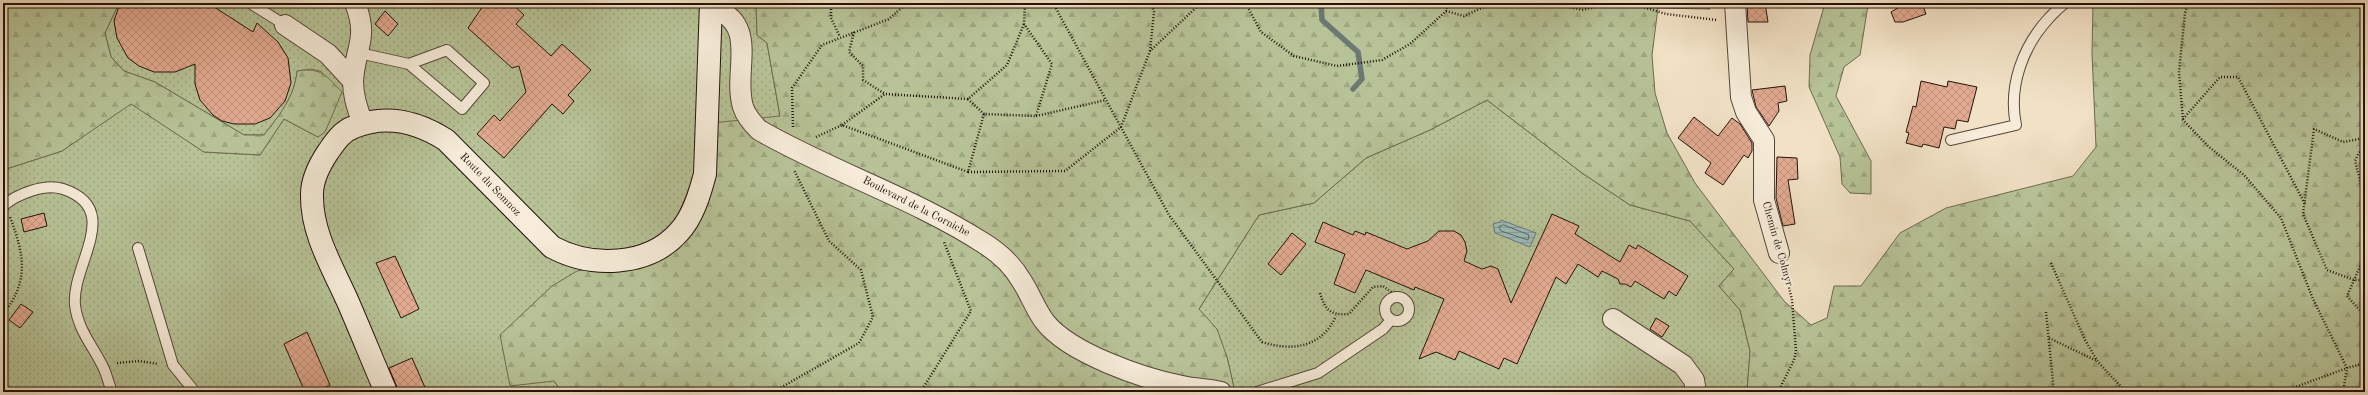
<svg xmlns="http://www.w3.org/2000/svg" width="2368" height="395" viewBox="0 0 2368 395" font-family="'Old Standard TT',serif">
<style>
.grass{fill:url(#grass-dots);stroke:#6d6b51}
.forest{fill:url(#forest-firs);stroke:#6d6b51}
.water{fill:url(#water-rules);stroke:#6b7874}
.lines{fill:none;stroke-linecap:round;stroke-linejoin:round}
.shore{stroke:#5f6862;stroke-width:1}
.stream{stroke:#6b7874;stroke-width:5.5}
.building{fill:url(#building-cross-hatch);stroke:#23130b}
.lane-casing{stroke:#56463a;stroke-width:12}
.street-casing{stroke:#56463a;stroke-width:22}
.secondary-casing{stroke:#23130b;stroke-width:24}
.path{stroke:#23130b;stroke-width:2.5;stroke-dasharray:1 2;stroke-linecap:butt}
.lane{stroke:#f6ecd9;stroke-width:10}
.street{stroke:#f6ecd9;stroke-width:20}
.secondary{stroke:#f6ecd9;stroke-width:22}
.labels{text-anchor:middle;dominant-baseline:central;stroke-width:4;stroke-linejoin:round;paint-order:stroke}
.street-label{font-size:11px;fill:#23130b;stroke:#f6ecd9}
</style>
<defs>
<pattern id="grass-dots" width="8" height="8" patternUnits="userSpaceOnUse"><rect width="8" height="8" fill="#b7c397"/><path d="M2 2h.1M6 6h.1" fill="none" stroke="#9da781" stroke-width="1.8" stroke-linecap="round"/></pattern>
<pattern id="forest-firs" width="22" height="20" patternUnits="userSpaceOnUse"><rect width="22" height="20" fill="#b7c397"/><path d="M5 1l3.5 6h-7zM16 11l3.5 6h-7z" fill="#9da781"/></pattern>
<pattern id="water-rules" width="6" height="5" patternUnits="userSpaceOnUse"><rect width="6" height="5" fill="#9bbcba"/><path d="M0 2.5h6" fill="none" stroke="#85a19f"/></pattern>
<pattern id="building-cross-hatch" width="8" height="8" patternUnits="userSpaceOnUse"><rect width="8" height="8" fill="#e2aa90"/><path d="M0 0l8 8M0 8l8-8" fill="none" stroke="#c2917b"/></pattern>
</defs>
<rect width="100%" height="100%" fill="#f1e1c5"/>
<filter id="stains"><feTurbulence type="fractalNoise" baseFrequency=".005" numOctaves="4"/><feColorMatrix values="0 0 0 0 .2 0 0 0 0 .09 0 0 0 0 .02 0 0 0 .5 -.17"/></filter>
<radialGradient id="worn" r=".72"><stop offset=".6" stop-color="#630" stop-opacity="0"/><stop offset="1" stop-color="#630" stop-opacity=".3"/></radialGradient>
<path class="grass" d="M119 3H207L209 5V3H756L757 35 767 43 780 116 706 192 554 381 562 392H3V170L62 151 131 103 204 152 260 155 284 119 318 137 322 72 312 69 297 71C295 97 279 116 264 135H244L155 82 124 71 111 57 105 33Z
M1487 100 1582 173 1630 205 1690 221 1734 269 1719 286 1740 310 1750 351 1747 392H1235L1227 357 1199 309 1259 215 1314 203 1366 158 1430 130Z"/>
<path class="forest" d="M3 3H119L105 33 111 57 124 71 155 82 244 135H264C279 116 295 96 297 71 322 67 326 76 342 92L325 132 318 137 284 119 260 155 204 152 131 104 62 151 3 170Z
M756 3H1694L1710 9 1658 8 1652 55 1655 93 1667 133 1695 183 1784 301 1811 325 1827 318 1834 286H1861L1900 233 1946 208 2073 176 2096 147 2092 53 2093 3H2365V392H1747L1750 351 1740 310 1719 286 1734 269 1690 221 1630 205 1582 173 1487 100 1430 130 1366 158 1314 203 1259 215 1199 309 1217 329 1227 357 1235 392H562L554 381 510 386 500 335 552 286 577 271 599 267 694 223 712 123 780 116 767 43 757 35Z
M1825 3H1867L1868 5 1860 55 1844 67 1836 96 1871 161V194L1850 193 1842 184 1840 157 1809 87 1810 55Z"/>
<path class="water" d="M1501 220 1536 233 1530 247 1495 233 1493 224 1500 222Z"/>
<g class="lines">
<path class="shore" d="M1504 225 1529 235 1528 240 1501 231 1499 227Z"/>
<path class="stream" d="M1321 3 1322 20 1358 52 1362 79 1353 89"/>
</g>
<path class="building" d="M120 3H208L253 32 257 23 278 42 288 58 291 83 285 101 270 118 255 124H234L222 121 213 115 200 100 195 84V64L175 72H154L139 66 128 58 117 38 114 21Z
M485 3H511L524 15 516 24 551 56 562 44 591 70 568 95 574 101 563 114 552 104 504 158 477 134 494 115 500 121 526 92 519 66 512 68 468 28Z
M1747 3H1765L1768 22H1748Z
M1906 3H1922L1926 14 1903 22H1895L1891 12Z
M385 11 398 24 388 36 375 24Z
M1921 81 1947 87 1948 81 1977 87 1968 122 1957 120 1955 129 1944 127 1939 148 1923 144 1922 147 1906 143 1909 133 1906 132 1913 106 1916 107Z
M1785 86 1787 101 1778 103 1779 111 1769 126 1756 107 1752 90Z
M1694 117 1718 136 1732 118 1740 124 1752 143V151L1748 158 1744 155 1723 185 1705 173 1711 163 1678 138Z
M1777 157 1797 158 1798 179 1788 180 1795 224 1783 226 1776 198Z
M44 213 47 226 24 232 21 219Z
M1552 214 1579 226 1575 234 1620 262 1629 245 1636 249 1638 245 1688 276 1676 296 1669 291 1664 299 1635 281 1631 287 1625 284H1620L1618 279 1602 271 1598 277 1578 264 1566 284 1556 277 1517 364 1504 358 1499 369 1459 351 1455 360 1436 352 1419 359 1444 299 1415 287 1414 290 1366 270 1355 293 1334 284 1345 254 1315 242 1323 222 1353 235 1355 231 1365 235 1366 232 1407 249 1428 241 1439 231H1454L1461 235 1465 242 1467 251 1464 261 1482 269 1491 266 1498 269 1511 303Z
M1292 233 1306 244 1281 275 1268 264Z
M395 256 419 309 401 318 376 263Z
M21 304 33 312 20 328 9 320Z
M1656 318 1669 326 1662 337 1650 329Z
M307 332 330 385 316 392H305L284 344Z
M412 358 427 392H399L389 368Z"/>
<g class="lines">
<g class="lane-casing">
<path id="lane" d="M250 3 285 25
M359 53 409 64 447 50 484 83 462 109 409 64
M1951 140 2016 125C2008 86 2023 46 2049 18 2054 13 2059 7 2065 3
M3 206C17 194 45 183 63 189 124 209 71 265 75 305 78 331 94 347 104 369 107 376 109 384 112 392
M138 248 173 365 195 392
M1385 309a12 12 0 1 1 24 0a12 12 0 1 1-24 0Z
M1257 392 1318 373 1383 329 1391 320"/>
</g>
<g class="street-casing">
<path id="street" d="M355 3C369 38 355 48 353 81 353 96 357 109 363 123
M1735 3 1741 97 1746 112 1764 140V200L1779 253
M711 7C761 24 732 70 743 107 746 116 752 123 759 130 832 172 914 198 985 244 999 253 1013 266 1021 280 1030 293 1035 309 1045 322 1069 353 1144 379 1182 386 1195 389 1208 389 1221 392
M285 25 328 54 353 81
M1613 319 1683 365 1694 380 1696 392"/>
</g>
<g class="secondary-casing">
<path id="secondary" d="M386 392C373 362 361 332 348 302 333 268 311 233 312 194 312 178 320 164 328 152 335 142 342 131 354 127 386 114 418 122 446 140L552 247C591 268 648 267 679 232 693 217 700 193 705 174L711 3"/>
</g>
<path class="path" d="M831 3V18L840 37
M1053 3 1169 215 1262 342C1293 352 1322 347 1336 316
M1243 3 1246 4 1261 32 1294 56 1337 66 1382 60 1410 44 1446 11 1448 3
M1553 3 1582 10 1612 3
M1630 3 1666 14 1717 20
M2188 3 2185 13 2179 72 2183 120 2209 147 2244 175 2281 218 2313 299 2347 368 2282 392
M1923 6 1947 3
M1446 11 1464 16 1486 6 1502 3
M854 32 849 52 863 66V80L885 94
M1150 51 1154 12 1151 3
M968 99 984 114
M1036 116 1106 100
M2183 119 2220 77H2238L2305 204
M842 125 885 94 968 99 1007 65 1024 24
M793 127 792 88 822 45 889 19 907 3
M816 137 842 125 968 172 984 114 1036 116 1052 64 1024 24 1025 3
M2365 138 2343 142 2314 129 2303 214 2327 270 2354 280H2365
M2365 141 2355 161 2365 199
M968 172 1065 171 1121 127 1150 51 1201 3
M2365 255 2347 296 2365 316
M2051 263 2085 340 2098 362 2126 392
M1320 293C1325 310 1331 316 1349 314L1373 287 1383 286 1398 297
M2046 312 2054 392
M3 314C30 281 24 254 10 217
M2049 338 2097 361
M117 363 139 361 158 364
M773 392 859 343 873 317 861 270 829 241 794 170
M910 392 923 388 971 311 944 242
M1778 392 1794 360 1796 351 1792 300 1785 270
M2343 392 2347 368 2365 363"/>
<use href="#lane" class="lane"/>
<use href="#street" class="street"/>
<use href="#secondary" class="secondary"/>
</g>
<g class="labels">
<g class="street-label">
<text transform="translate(490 185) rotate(46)">Route du Semnoz</text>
<text transform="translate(916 207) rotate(27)">Boulevard de la Corniche</text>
<text transform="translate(1777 244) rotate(74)">Chemin de Colmyr</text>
</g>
</g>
<rect width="2368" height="395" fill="none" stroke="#f1e1c5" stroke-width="16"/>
<rect x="4" y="4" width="2360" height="387" fill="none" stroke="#23130b" stroke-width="2"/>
<rect x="8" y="8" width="2352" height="379" fill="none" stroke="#23130b"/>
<rect width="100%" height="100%" filter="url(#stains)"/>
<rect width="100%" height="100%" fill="url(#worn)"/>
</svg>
